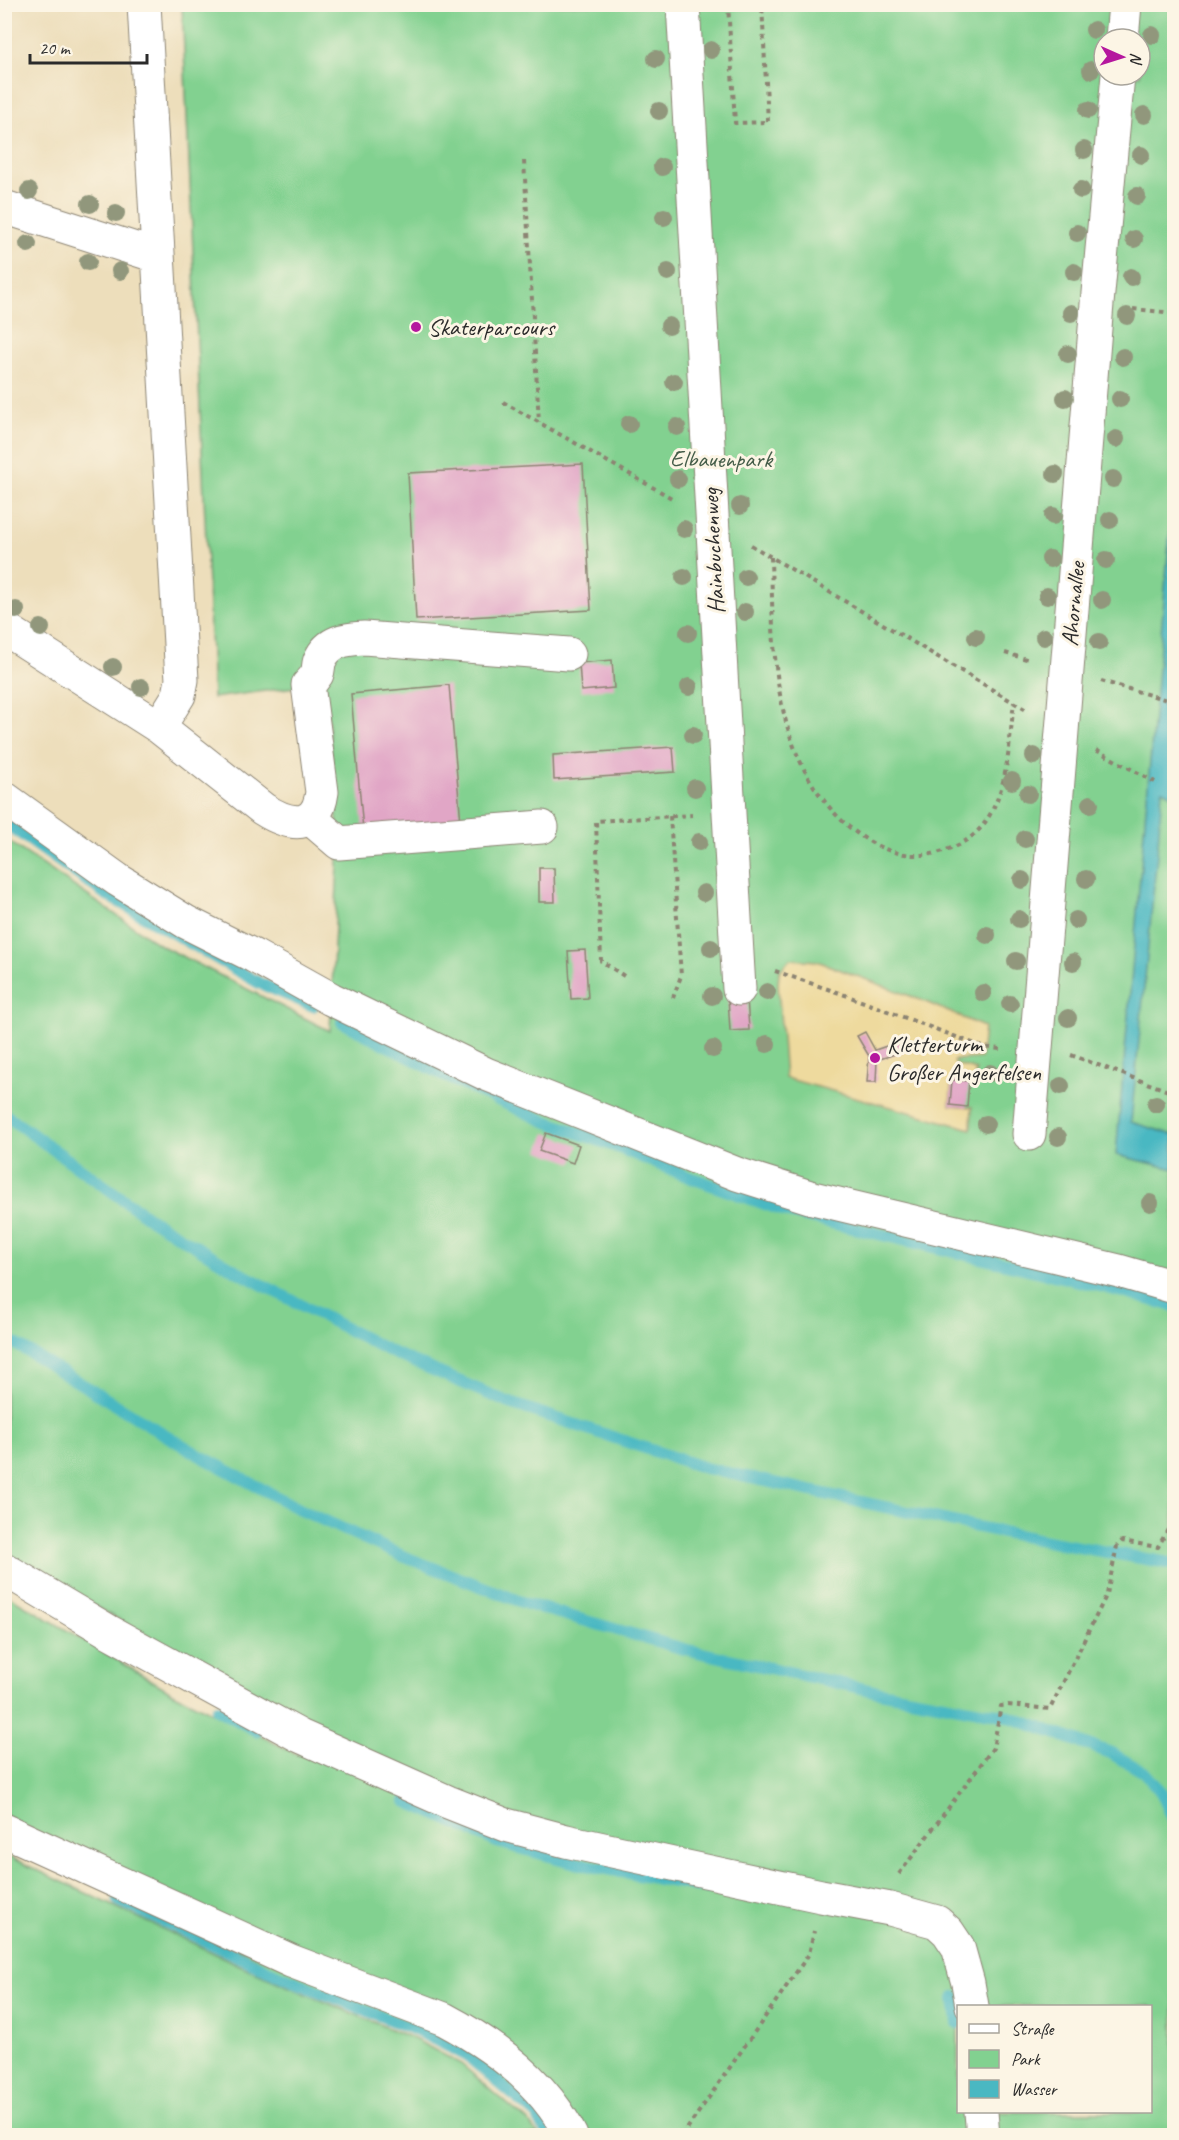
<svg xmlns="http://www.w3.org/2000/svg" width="1179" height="2140" viewBox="0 0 1179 2140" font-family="Caveat,sans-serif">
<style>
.green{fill:#82d190;stroke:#567e5e;stroke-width:1.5;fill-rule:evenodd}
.sand{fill:#eeda9e;stroke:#8c8264;stroke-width:1.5}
.water{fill:#4ab8c2;stroke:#3a7276;stroke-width:1.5}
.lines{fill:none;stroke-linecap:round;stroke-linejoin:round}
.stream{stroke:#4ab8c2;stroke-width:12}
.building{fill:#e1a6c6}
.minor-casing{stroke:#8c8473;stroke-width:35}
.path{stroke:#8c8473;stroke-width:4;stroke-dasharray:4.5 4.5;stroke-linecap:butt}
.minor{stroke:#fff;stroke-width:33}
.tree{fill:#91977c}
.poi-dot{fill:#b5179e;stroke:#fcf5e5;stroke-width:2}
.labels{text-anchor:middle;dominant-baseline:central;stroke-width:6;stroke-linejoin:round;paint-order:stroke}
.poi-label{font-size:24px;fill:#2b2b2b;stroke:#fcf5e5;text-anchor:start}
.park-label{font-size:24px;fill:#455d49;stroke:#fcf5e5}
.street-label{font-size:24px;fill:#2b2b2b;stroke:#fcf5e5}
</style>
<rect width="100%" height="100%" fill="#fcf5e5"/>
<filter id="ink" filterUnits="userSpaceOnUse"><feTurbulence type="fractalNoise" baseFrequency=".0167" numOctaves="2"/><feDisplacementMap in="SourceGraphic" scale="12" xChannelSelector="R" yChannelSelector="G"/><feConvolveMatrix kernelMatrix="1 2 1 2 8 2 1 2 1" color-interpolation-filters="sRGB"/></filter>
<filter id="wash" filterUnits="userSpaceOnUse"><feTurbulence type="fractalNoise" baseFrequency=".008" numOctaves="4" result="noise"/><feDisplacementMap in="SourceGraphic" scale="24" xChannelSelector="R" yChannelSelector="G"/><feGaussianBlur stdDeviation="1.35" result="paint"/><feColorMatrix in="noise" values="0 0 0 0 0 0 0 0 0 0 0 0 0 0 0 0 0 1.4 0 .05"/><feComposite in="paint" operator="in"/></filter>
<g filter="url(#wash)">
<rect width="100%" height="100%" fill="#eddebb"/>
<path class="green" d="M182 5H1174V2135H555L536 2107 472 2056 423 2030 290 1978 5 1815 4 1593 173 1693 299 1755 300 1721 5 1556V839L160 945 330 1031 339 843 325 683 213 698ZM1104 39H1140V75H1104ZM958 2006H1150V2112H958Z
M5 1855 261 1975 414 2039 461 2064 532 2125 538 2135H5Z"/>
<path class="sand" d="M790 959 817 961 921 1000 984 1027 981 1058 954 1060 955 1064 976 1070 974 1081 952 1080 950 1105 972 1107 971 1129 785 1078 778 985 779 972Z"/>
<path class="water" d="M1174 484V796L1162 790 1158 844 1131 1122 1174 1135V1169L1116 1155Z"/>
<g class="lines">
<path class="stream" d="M4 822 104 893 259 983 313 1006
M342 1022 453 1080 545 1121 617 1147 689 1177 793 1214 1100 1286 1174 1306
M4 1114 152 1220 240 1273 391 1352 507 1402 705 1468 972 1526 1062 1544 1174 1564
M4 1337 197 1454 303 1511 405 1557 527 1604 684 1649 874 1691 1007 1716 1111 1753 1144 1772 1161 1792 1174 1821
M217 1709 257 1731
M406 1801 497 1842 576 1863 707 1888
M118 1900 278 1975 415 2030 467 2056 537 2115 548 2136
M955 1997 958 2023"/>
</g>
<g id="blocks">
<path class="building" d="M583 464 591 610 416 620 408 473Z
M612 660 614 688 581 691 579 663Z
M449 685 461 822 363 830 351 694Z
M673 747 675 772 554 780 553 755Z
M539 868H554L555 902H539Z
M585 950 588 998 571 999 568 951Z
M747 996 749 1030 730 1031 728 997Z
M865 1032 875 1050 901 1041 904 1051 877 1060 876 1082H867L869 1056 857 1036Z
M952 1080 969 1081 967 1107 950 1105Z
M546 1133 579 1145 573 1163 539 1151Z"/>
</g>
</g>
<g filter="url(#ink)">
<use href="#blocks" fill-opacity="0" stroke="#8c8473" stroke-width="1.5"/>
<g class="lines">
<g class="minor-casing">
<path id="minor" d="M144 4 182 680 179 695 159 727
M683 4 739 989
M1122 39 1125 4
M4 207 157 256
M4 628 159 727 263 809C290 826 317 831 322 792L308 685C311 682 315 677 317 674 319 669 318 664 320 660 328 641 345 639 364 638L569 654
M4 798 118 880 186 922 254 956 331 999 486 1074 737 1174 813 1198 1119 1271 1174 1287
M310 818 339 843 542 827
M1029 1134 1097 304 1118 75
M4 1569 108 1631 300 1736 448 1802 506 1825 566 1841 821 1896 890 1909 937 1922 948 1932 958 1947 968 1983 972 2006
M4 1830 291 1961 444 2019C495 2046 545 2083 571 2136
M981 2112 983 2136"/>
</g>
<path class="path" d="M728 4 735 123 768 122 762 4
M524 161 539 422
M1133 309 1174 313
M503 402 675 500
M751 545 1028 711
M771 557C773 627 771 703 803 767 829 820 888 875 951 848 966 842 977 834 986 821 1009 786 1009 743 1014 702
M1005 653 1030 660
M1101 681 1174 702
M1096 750 1155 782
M670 816 681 976 673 998
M775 971 845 995 983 1047 1000 1049
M624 976 601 961 596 821 692 815
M1071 1055 1174 1093
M899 1874 993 1748 1001 1706 1008 1705 1050 1709 1107 1594 1117 1546 1122 1541 1158 1547 1174 1519
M682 2136 809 1954 814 1931"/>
<use href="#minor" class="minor"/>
</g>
<g class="tree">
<circle cx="1094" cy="30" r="9"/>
<circle cx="1152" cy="35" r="9"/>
<circle cx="711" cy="50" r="9"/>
<circle cx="656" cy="59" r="9"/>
<circle cx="1091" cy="70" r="9"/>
<circle cx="1088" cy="110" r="9"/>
<circle cx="659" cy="111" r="9"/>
<circle cx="1144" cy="115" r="9"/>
<circle cx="1084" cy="150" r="9"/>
<circle cx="1141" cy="155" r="9"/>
<circle cx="662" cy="167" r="9"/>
<circle cx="1081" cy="190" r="9"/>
<circle cx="29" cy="191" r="9"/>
<circle cx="1137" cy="196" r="9"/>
<circle cx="90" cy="204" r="9"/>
<circle cx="116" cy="213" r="9"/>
<circle cx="664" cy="217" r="9"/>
<circle cx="1077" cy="233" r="9"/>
<circle cx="1134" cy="239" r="9"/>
<circle cx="28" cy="244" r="9"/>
<circle cx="88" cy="262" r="9"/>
<circle cx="120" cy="271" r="9"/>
<circle cx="668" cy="272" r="9"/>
<circle cx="1074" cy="272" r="9"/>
<circle cx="1131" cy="277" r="9"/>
<circle cx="1071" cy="313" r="9"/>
<circle cx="1127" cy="316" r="9"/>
<circle cx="669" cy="326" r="9"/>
<circle cx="1068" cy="354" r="9"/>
<circle cx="1123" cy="357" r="9"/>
<circle cx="674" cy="382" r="9"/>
<circle cx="1065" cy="398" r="9"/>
<circle cx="1120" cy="399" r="9"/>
<circle cx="629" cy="424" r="9"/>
<circle cx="677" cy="427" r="9"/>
<circle cx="1116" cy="439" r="9"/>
<circle cx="1055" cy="474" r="9"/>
<circle cx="678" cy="479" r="9"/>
<circle cx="1113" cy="479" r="9"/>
<circle cx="740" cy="506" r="9"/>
<circle cx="1053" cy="516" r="9"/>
<circle cx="1110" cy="520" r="9"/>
<circle cx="684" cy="529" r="9"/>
<circle cx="1050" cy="559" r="9"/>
<circle cx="1106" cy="560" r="9"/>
<circle cx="684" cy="577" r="9"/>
<circle cx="746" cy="577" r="9"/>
<circle cx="1047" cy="596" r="9"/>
<circle cx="1102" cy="600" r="9"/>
<circle cx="16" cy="610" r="9"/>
<circle cx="745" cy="612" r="9"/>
<circle cx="41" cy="628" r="9"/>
<circle cx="688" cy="633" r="9"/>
<circle cx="976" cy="637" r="9"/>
<circle cx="1044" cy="637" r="9"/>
<circle cx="1099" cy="642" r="9"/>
<circle cx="113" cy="667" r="9"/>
<circle cx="141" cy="687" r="9"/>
<circle cx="689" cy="687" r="9"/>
<circle cx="693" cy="735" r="9"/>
<circle cx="1034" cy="756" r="9"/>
<circle cx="1012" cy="781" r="9"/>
<circle cx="695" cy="788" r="9"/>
<circle cx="1028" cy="794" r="9"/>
<circle cx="1090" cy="804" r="9"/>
<circle cx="1025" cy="839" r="9"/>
<circle cx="699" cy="842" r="9"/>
<circle cx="1086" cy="879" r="9"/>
<circle cx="1022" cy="880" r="9"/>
<circle cx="704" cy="893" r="9"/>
<circle cx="1019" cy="919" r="9"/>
<circle cx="1076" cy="920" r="9"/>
<circle cx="987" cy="935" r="9"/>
<circle cx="711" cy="948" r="9"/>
<circle cx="1016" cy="961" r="9"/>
<circle cx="1073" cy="962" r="9"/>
<circle cx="767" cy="992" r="9"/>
<circle cx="983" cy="993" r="9"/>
<circle cx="712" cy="996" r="9"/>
<circle cx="1010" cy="1004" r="9"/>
<circle cx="1068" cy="1018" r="9"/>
<circle cx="767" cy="1044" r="9"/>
<circle cx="713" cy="1049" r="9"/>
<circle cx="990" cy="1073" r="9"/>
<circle cx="1061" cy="1086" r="9"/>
<circle cx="1156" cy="1104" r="9"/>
<circle cx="986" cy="1124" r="9"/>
<circle cx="1058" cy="1137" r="9"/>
<circle cx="1150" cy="1203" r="9"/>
</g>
</g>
<g class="poi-dot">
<circle cx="416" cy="327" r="6"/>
<circle cx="875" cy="1058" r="6"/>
</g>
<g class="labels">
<g class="poi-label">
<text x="428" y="327">Skaterparcours</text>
<text x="887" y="1044">Kletterturm<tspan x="887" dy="28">Großer Angerfelsen</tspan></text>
</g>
<g class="park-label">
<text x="721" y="459">Elbauenpark</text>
</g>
<g class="street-label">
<text transform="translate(713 551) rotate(-93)">Hainbuchenweg</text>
<text transform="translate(1073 604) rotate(-85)">Ahornallee</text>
</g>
</g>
<rect width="1179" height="2140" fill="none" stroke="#fcf5e5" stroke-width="24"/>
<rect x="957" y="2005" width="195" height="108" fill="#fcf5e5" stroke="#a8a49b" stroke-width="1.5"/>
<rect x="969" y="2024" width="30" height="9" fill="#ffffff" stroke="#a8a49b" stroke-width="1.5"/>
<text x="1011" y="2035" font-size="18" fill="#2b2b2b">Straße</text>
<rect x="969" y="2050" width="30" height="18" fill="#82d190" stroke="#a8a49b" stroke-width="1.5"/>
<text x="1011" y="2065" font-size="18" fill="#2b2b2b">Park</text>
<rect x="969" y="2080" width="30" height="18" fill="#4ab8c2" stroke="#a8a49b" stroke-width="1.5"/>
<text x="1011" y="2095" font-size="18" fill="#2b2b2b">Wasser</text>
<g transform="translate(1122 57) rotate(93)"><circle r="28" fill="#fcf5e5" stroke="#a8a49b" stroke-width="1.5"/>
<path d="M0-4.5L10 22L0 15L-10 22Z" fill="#b5179e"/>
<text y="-9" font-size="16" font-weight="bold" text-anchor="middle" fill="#2b2b2b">N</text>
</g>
<path d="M30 54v9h117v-9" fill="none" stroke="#2b2b2b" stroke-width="3"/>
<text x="39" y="54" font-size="18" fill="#2b2b2b" stroke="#fcf5e5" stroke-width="4.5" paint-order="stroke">20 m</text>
</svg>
